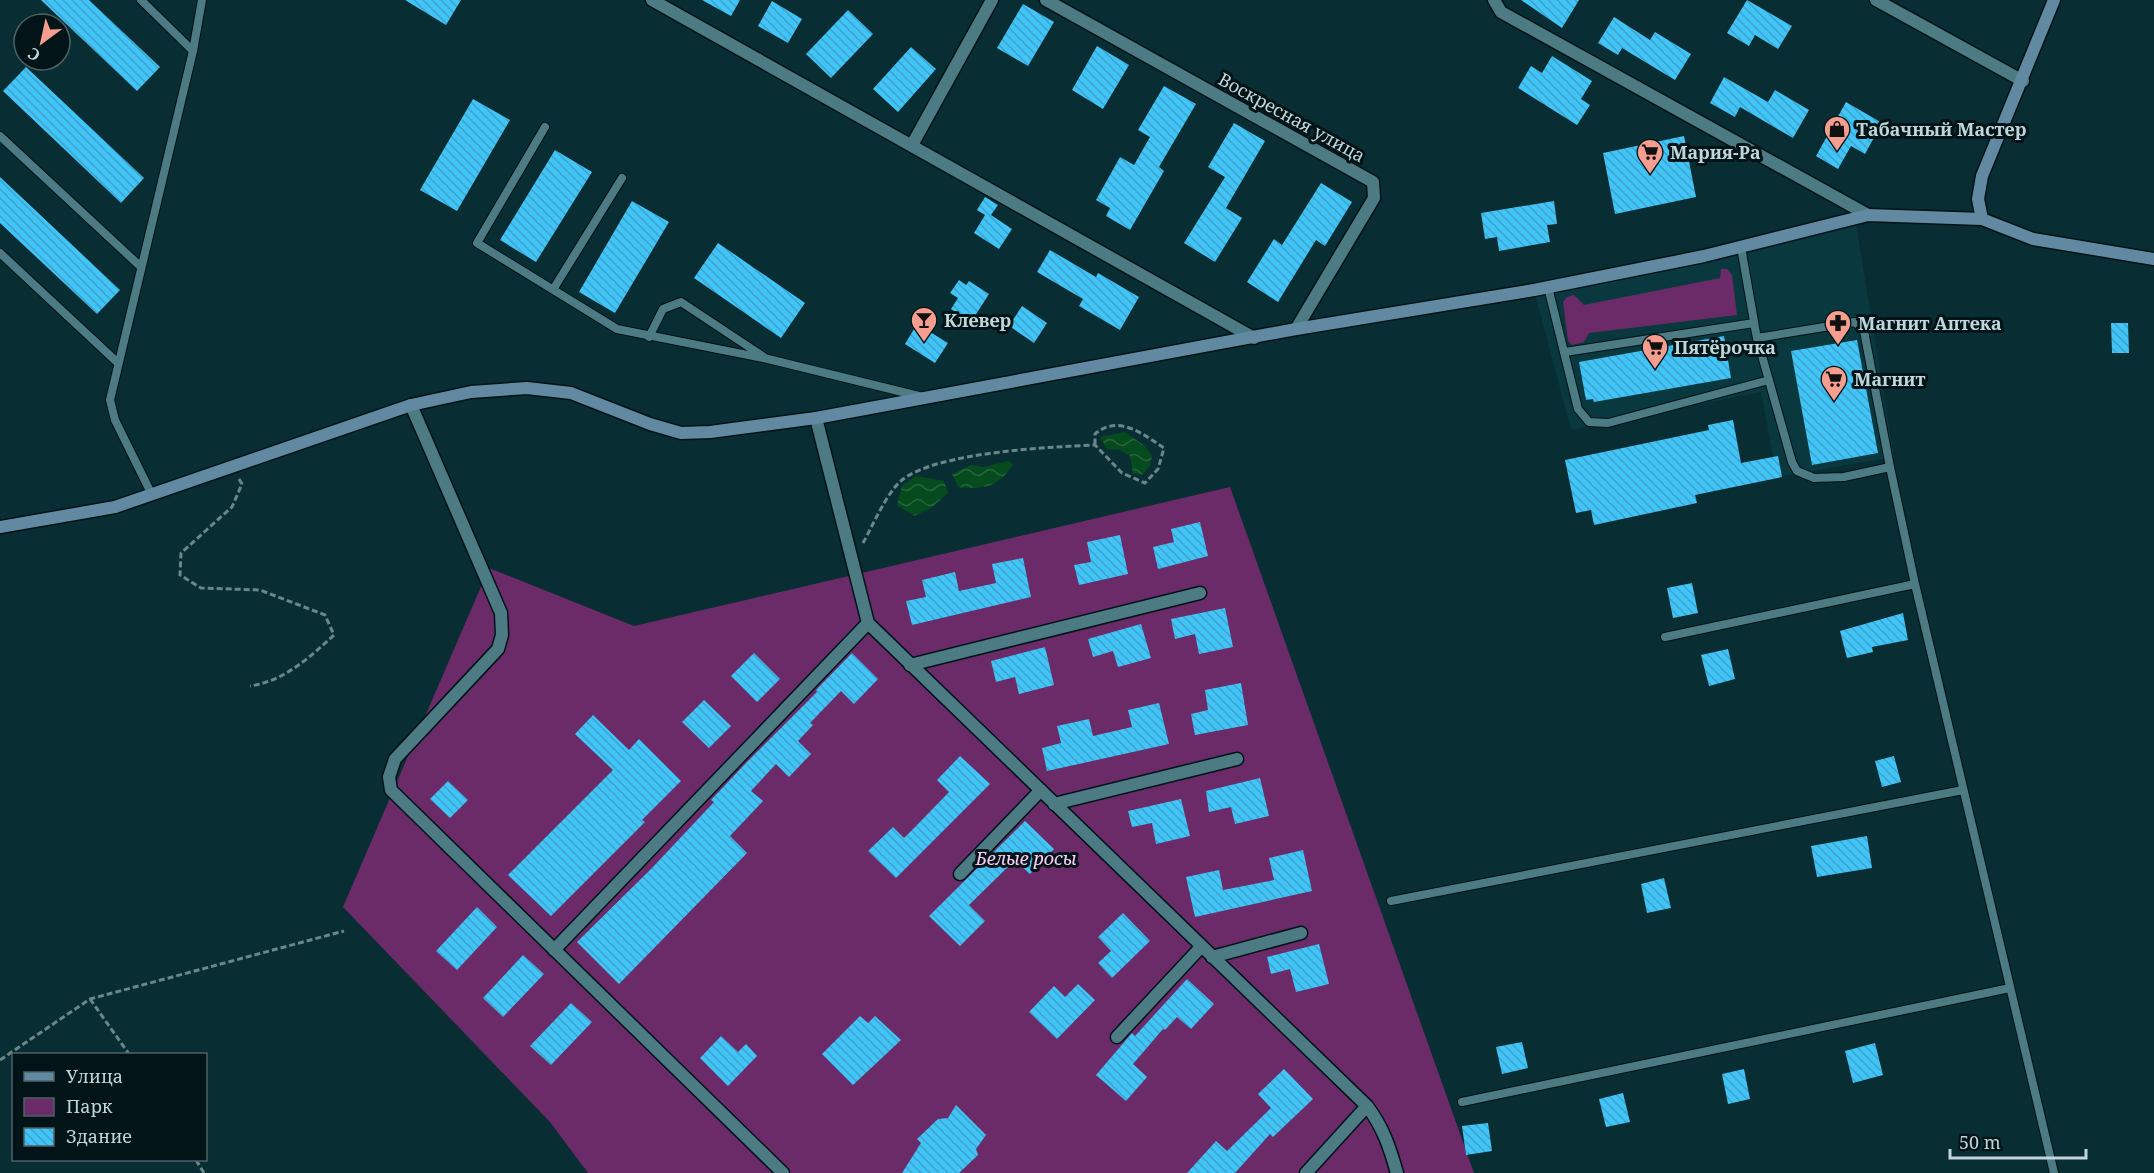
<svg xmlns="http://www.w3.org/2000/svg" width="2154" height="1173" viewBox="0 0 2154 1173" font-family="'Noto Serif',serif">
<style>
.built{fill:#09393f}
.green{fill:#6a2b68}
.water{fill:url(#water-waves)}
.building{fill:url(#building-back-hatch)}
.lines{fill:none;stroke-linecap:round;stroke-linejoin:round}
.lane-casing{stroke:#001418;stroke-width:10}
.street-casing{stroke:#001418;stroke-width:15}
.secondary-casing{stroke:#001418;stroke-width:15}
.path{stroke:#69878b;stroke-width:3;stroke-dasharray:6 3;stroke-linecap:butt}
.lane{stroke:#4d7b83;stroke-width:8}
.street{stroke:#4d7b83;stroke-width:12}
.secondary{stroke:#6289a2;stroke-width:12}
.labels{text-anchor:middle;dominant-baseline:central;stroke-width:6;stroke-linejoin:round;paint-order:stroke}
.street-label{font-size:18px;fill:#bfd7da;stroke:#021417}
.poi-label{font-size:18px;font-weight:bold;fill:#bfd7da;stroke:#021417;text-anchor:start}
.park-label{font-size:18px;font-style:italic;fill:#fbccf7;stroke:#021417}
</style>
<defs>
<pattern id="water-waves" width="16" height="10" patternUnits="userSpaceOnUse" patternTransform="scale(1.5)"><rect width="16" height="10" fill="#054b1e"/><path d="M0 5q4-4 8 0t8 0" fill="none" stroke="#28643e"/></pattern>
<pattern id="building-back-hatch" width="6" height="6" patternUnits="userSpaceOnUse" patternTransform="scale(1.5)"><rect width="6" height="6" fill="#41c4f7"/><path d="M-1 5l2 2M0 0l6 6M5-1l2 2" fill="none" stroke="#3fa3ca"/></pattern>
</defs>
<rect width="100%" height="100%" fill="#082d33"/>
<path class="built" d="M1855 218 1894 457 1777 477 1761 392 1571 430 1534 290Z"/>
<path class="green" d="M1721 269H1727L1732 275 1737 315 1589 333 1584 342 1572 345 1568 341 1563 302 1567 297 1574 295 1584 305 1720 278Z
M1230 487 1474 1173H588L550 1122 343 907 489 568 634 626Z"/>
<path class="water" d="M1125 432 1145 446 1152 456 1150 466 1142 475 1133 474 1130 456 1120 450 1107 449 1100 437Z
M1009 461 1013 464C999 487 984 490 958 487L952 474 971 465 983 467Z
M916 476 944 481 948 493 931 508 914 516 897 505 902 486Z"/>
<path class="building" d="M41 0H89L160 67 137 91Z
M405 0H461L446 25Z
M702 0H740L731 16Z
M1521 0H1579L1562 28Z
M1747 0 1792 26 1778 49 1755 35 1749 46 1727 33Z
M772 1 802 19 788 43 758 26Z
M1023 4 1054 22 1028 66 997 48Z
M848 10 873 34 831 78 806 54Z
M1614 17 1650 40 1655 32 1691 54 1675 80 1622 48 1618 55 1598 43Z
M1097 46 1129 65 1103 109 1072 90Z
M911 47 936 69 898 112 873 89Z
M1552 56 1592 81 1581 99 1590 105 1577 125 1518 88 1531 66 1542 73Z
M26 67 144 178 121 203 3 91Z
M1724 77 1768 102 1775 90 1809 110 1793 138 1740 107 1735 117 1710 103Z
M1164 86 1196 104 1159 167 1164 171 1130 230 1106 216 1110 208 1096 200 1120 157 1134 165 1150 137 1138 130Z
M473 99 510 120 457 211 420 190Z
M1846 102 1882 123 1865 154 1851 146 1838 169 1816 156Z
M1234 123 1265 141 1226 208 1242 218 1215 262 1184 243 1225 177 1208 167Z
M1684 136 1696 197 1615 214 1603 153Z
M555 150 592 172 536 262 500 240Z
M0 177 120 290 97 314 0 223Z
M1321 183 1352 202 1325 246 1316 240 1278 302 1247 282 1274 239 1282 245Z
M985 197 998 205 991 215 1012 229 999 249 974 233 985 215 977 210Z
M632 201 669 222 615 313 579 292Z
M1554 201 1557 224 1547 225 1550 242 1499 251 1497 237 1485 239 1481 213Z
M718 243 805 303 781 338 694 278Z
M1050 250 1096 277 1098 273 1139 297 1120 330 1079 306 1083 299 1037 272Z
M959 280 966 285 969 281 989 294 971 322 951 309 958 298 950 293Z
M1022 306 1047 323 1034 343 1009 326Z
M2111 323H2128L2129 353H2112Z
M917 324 948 343 935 363 905 344Z
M1724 336 1731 378 1594 402 1593 399 1586 400 1579 362Z
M1857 340 1878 453 1812 465 1791 351Z
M1733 420 1741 463 1778 456 1782 477 1695 495 1697 503 1594 525 1591 510 1576 513 1565 460 1709 430 1708 425Z
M1200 522 1208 556 1158 569 1153 547 1174 542 1171 529Z
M1120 535 1128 574 1079 585 1074 565 1091 562 1087 542Z
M1023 558 1031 597 912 625 906 601 926 597 922 580 955 572 959 591 996 583 992 564Z
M1692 583 1698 613 1673 618 1667 588Z
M1225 608 1233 647 1199 654 1195 634 1175 639 1171 619Z
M1903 613 1908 640 1872 647 1873 652 1847 658 1840 631Z
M1141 624 1151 658 1118 667 1113 651 1093 657 1088 639Z
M1045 647 1054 685 1019 694 1015 677 996 682 991 661Z
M1728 649 1735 679 1709 686 1701 655Z
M754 653 780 679 757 702 731 676Z
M852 653 878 679 854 704 841 691 810 723 813 725 798 741 811 754 789 777 776 764 751 791 763 801 730 836 747 853 619 984 577 942 652 868 714 802 711 800 747 762 817 692 816 690Z
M1241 683 1248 725 1195 735 1191 714 1208 710 1205 690Z
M704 700 731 726 709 748 682 722Z
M1159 703 1169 744 1047 771 1042 748 1061 743 1057 726 1089 719 1093 736 1132 727 1128 710Z
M593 715 629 750 639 739 681 781 642 820 645 822 551 916 508 875 613 770 575 734Z
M960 756 990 784 896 878 868 851 893 827 904 838 918 824 949 792 937 780Z
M1894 756 1901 782 1882 787 1875 761Z
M1260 778 1269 816 1235 824 1231 807 1209 812 1206 791Z
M448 781 468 800 450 818 430 799Z
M1181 799 1190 836 1156 844 1152 823 1132 827 1128 811Z
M1025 821 1054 849 1030 874 1015 860 969 905 985 921 960 946 929 916Z
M1867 836 1872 868 1817 877 1811 846Z
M1303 850 1312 891 1195 917 1186 877 1219 870 1223 890 1274 880 1269 858Z
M1664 878 1671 908 1647 913 1641 884Z
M477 907 497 927 457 970 436 951Z
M1123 913 1150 941 1112 978 1098 963 1111 951 1098 937Z
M1319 944 1329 984 1296 992 1290 969 1271 974 1267 957Z
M523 955 544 974 503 1017 483 998Z
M1187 979 1214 1004 1191 1029 1177 1017 1165 1030 1163 1029 1133 1064 1147 1077 1126 1101 1096 1075 1132 1033 1135 1036Z
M1078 984 1095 1000 1057 1039 1029 1012 1054 986 1065 997Z
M571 1003 592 1022 551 1065 530 1046Z
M860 1016 868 1023 875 1016 901 1040 853 1085 822 1054Z
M721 1036 738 1052 746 1044 757 1056 728 1086 700 1058Z
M1522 1042 1528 1068 1502 1074 1496 1047Z
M1875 1043 1883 1075 1853 1083 1845 1051Z
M1284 1069 1313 1099 1273 1137 1270 1134 1235 1173H1187L1216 1141 1227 1151 1271 1108 1258 1094Z
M1744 1069 1750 1099 1728 1104 1722 1074Z
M1623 1093 1630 1122 1606 1127 1599 1099Z
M956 1105 986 1135 976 1149 978 1155 959 1173H902L921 1143 917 1139 938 1119 948 1118Z
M1488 1123 1492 1151 1466 1155 1462 1126Z"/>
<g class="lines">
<g class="lane-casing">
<path id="lane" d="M141 0 193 51
M545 127 477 243 617 329 768 359 919 396
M0 136 141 267
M1741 247 1756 333 1757 338 1792 462 1797 471 1814 478 1844 477 1890 467 1864 331 1855 322 1757 338
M0 253 118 363
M1548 287 1578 409 1589 422 1608 423 1769 380
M554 288 622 178
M649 337 663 309 681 302 764 357
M1565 352 1754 323
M1890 467 1915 584
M152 495 115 420 110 400 193 51 202 0
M1665 637 1915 584 2054 1173
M1391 901 1963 790
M1462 1102 2010 988"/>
</g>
<g class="street-casing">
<path id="street" d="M652 0 1254 338
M1046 0 1373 182 1374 198 1296 329
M1494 0 1501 12 1868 215
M1876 0 2023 81
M912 145 992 0
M411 405 501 613 502 635 498 649 395 759 389 777 391 790 783 1173
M816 418 868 623 1367 1106C1383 1127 1390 1148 1397 1173
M910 665 1200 593
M1054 804 1237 759
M960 874 1041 790
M554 950 868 623
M1212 957 1301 933
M1117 1037 1201 947
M1306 1173 1367 1106"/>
</g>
<g class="secondary-casing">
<path id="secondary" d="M1982 219 1978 199 1982 176 2054 0
M0 527 115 507 411 405 471 392 527 388 571 393 650 424 681 433 710 432 816 418 1296 329 1534 290 1704 256 1868 215 1982 219 2033 239 2154 259"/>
</g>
<path class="path" d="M239 479 242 484 232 507 181 553 180 575 201 588 260 590 325 615 334 635C309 658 284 681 250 686
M863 543C873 525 887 492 902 480 937 452 1050 447 1095 445L1122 473 1145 483 1158 469 1164 448C1143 434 1118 414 1095 434V445
M90 999 129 1054
M0 1060 90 999 344 931
M196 1160 204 1173"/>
<use href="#lane" class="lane"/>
<use href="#street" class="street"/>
<use href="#secondary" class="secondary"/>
</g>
<defs>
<g id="shop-pin" transform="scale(1.35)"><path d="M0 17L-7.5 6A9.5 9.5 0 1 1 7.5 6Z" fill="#f59d8f" stroke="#021417"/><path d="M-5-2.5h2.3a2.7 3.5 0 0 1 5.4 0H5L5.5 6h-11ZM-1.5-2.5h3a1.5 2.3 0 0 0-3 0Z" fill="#111"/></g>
<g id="supermarket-pin" transform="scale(1.35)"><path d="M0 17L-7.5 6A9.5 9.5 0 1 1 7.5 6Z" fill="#f59d8f" stroke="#021417"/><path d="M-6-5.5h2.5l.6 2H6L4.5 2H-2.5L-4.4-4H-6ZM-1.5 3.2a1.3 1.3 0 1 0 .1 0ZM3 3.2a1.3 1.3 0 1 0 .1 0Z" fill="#111"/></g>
<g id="bar-pin" transform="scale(1.35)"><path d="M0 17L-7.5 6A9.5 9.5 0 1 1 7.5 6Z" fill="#f59d8f" stroke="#021417"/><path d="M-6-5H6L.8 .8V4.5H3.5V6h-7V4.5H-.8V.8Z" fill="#111"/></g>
<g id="pharmacy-pin" transform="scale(1.35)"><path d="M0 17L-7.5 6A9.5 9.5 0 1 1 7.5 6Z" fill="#f59d8f" stroke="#021417"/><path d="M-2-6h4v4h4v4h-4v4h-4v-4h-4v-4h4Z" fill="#111"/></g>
</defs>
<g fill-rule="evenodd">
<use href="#shop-pin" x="1837" y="129"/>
<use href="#supermarket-pin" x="1650" y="152"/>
<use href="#bar-pin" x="924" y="320"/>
<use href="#pharmacy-pin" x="1838" y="323"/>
<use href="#supermarket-pin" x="1655" y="347"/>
<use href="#supermarket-pin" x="1834" y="379"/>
</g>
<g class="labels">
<g class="street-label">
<text transform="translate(1292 117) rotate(29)">Воскресная улица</text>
</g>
<g class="poi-label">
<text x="1856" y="129">Табачный Мастер</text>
<text x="1670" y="152">Мария-Ра</text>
<text x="944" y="320">Клевер</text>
<text x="1858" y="323">Магнит Аптека</text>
<text x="1674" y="347">Пятёрочка</text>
<text x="1854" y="379">Магнит</text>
</g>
<g class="park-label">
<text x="1026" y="858">Белые росы</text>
</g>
</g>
<rect x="12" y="1053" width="195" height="108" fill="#021417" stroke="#4e6265" stroke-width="1.5"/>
<rect x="24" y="1072" width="30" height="9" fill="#6289a2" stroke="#4e6265" stroke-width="1.5"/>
<text x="66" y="1083" font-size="18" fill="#bfd7da">Улица</text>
<rect x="24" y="1098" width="30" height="18" fill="#6a2b68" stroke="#4e6265" stroke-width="1.5"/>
<text x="66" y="1113" font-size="18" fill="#bfd7da">Парк</text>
<rect x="24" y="1128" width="30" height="18" fill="url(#building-back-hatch)" stroke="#4e6265" stroke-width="1.5"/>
<text x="66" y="1143" font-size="18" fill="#bfd7da">Здание</text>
<g transform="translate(42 42) rotate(213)"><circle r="28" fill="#021417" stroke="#4e6265" stroke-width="1.5"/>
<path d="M0-4.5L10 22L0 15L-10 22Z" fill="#f59d8f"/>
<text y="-9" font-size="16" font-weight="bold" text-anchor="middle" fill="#bfd7da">С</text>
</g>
<path d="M1950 1149v9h136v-9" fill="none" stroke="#bfd7da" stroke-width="3"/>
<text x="1959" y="1149" font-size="18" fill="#bfd7da" stroke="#021417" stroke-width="4.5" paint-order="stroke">50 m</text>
</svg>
